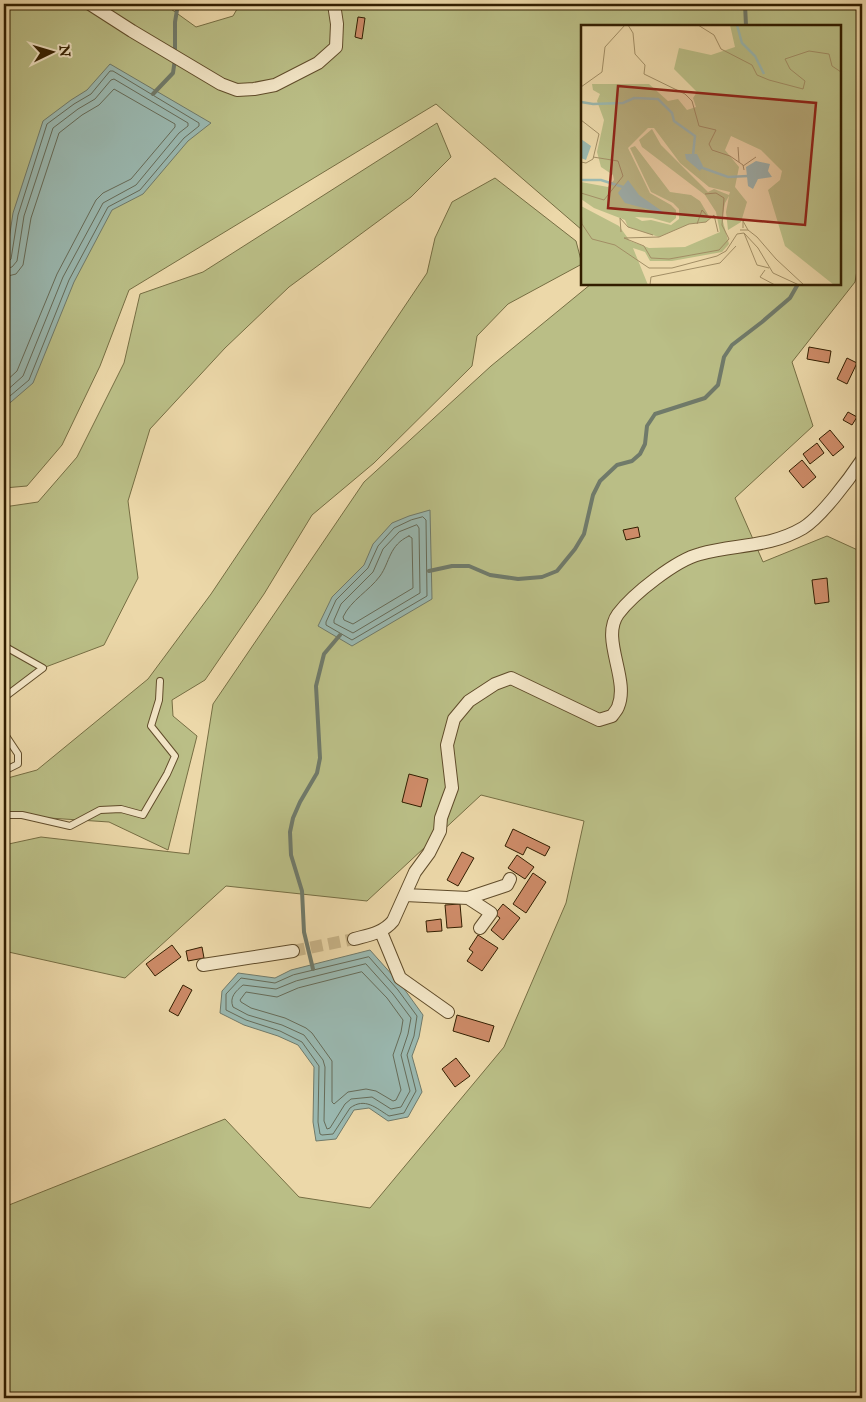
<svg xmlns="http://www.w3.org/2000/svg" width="866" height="1402" viewBox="0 0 866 1402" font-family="'IM FELL English',serif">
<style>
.green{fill:#babe86;stroke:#766e43}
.water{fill:#9ab8b0;stroke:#707a6a}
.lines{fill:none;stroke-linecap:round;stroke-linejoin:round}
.shore{stroke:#666b58;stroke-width:1}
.stream{stroke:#707a6a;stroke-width:4}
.building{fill:#cd8b68;stroke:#321e00}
.street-tunnel{stroke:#c7b387;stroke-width:12;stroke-dasharray:12 6;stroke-linecap:butt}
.lane-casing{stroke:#604c2a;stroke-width:8}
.street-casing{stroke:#604c2a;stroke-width:14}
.lane{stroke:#f3e6c7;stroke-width:6}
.street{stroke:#f3e6c7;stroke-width:12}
.inset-river{fill:none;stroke:#9ab8b0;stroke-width:2.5}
.inset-road{fill:none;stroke:#a28e65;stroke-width:1}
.view{fill:#8f2418;fill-opacity:0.15;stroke:#8f2418;stroke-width:2.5}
.inset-edge{fill:none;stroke:#321e00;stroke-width:2.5}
</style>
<rect width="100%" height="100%" fill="#ecd8a9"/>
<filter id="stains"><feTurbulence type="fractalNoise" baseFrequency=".004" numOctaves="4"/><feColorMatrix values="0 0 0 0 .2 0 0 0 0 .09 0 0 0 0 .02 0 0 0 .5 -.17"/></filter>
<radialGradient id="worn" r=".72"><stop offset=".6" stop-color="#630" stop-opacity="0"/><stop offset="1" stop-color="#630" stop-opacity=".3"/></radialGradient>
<path class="green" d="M4 4H164L196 27 233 16 240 4H862V241L855 282 792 362 813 426 735 498 763 562 827 536 862 552V1398H4V1207L225 1119 299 1197 370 1208 504 1047 566 903 584 821 481 795 367 901 226 886 125 978 4 951V845L41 837 189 854 213 704 364 482 491 366 591 284H840V26H582V230L436 104 129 290 100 366 62 445 27 486 4 488Z
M437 123 451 157 411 197 289 287 225 348 150 429 128 501 138 578 104 645 43 668 4 701V507L38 502 77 457 124 363 140 294 203 272Z
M495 178 576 241 582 264 508 304 477 336 472 366 374 463 312 515 264 594 205 680 172 700 173 716 197 736 168 850 109 822 4 815V779L37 770 148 679 211 594 427 273 435 238 452 202Z"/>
<path class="water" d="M110 64 211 123 188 141 143 194 112 210 74 282 33 383 4 408V273L13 213 43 121 71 100 87 90Z
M430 510 432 599 352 646 318 626 332 597 364 565 373 544 392 523 409 516Z
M370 950 402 986 423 1015 419 1037 412 1056 422 1092 408 1117 388 1121 369 1108 354 1110 336 1139 316 1141 313 1122 314 1067 298 1045 278 1036 244 1025 220 1013 222 991 238 973 275 978 291 970Z"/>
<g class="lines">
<path class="shore" d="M4 263 8 262 11 259 18 215 47 124 74 104 91 94 110 71H113L199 123V126L184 138 140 190 108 207 69 280 29 380 4 401
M4 269 12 267 17 261 24 216 53 128 78 109 95 99 111 80 114 79 188 123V126L179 133 136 185 103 203 63 277 23 376 4 393
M4 277 16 274 23 265 31 218 59 133 82 115 99 105 114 89 175 124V127L131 179 103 193 96 200 57 274 17 371 4 383
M423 517 426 520 427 596 352 640 326 625V622L336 600 368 568 378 546 394 528 411 520Z
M417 525 419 528 420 593 353 633 334 623V620L341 604 373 572 383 549 399 532Z
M409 536 412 538 413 588 353 624 344 620 343 617C351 600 369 591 380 576 390 562 389 545 409 536Z
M369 957 398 990 417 1016 414 1036 407 1055 416 1091 404 1113 389 1116C376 1108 365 1097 350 1108L333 1134 322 1135 320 1134 318 1122 319 1066 302 1042 280 1031 246 1020 226 1010V994L241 978 275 983 293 975Z
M366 964 393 994 411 1018 408 1034 401 1055 410 1091 401 1107 391 1109 372 1097 351 1099 345 1104 330 1128 327 1129 324 1121 325 1067 323 1060 304 1035 282 1025 248 1015 233 1007C229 997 236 991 243 985L276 989 296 981Z
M362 972 387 998 403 1020 401 1032 393 1055 401 1090 396 1100 393 1101 376 1091 366 1089 348 1092 334 1104 332 1102V1061L312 1033 306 1028 285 1018 251 1008 241 1002 240 1000 246 992 277 997 298 988Z"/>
<path class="stream" d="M745 4 746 26
M175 52V22L178 4
M153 94 173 73 175 59
M429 571 452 566H469L490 575 518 579 542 577 557 571 575 549 584 534 593 495 600 481 617 465 632 461 640 454 645 444 647 426 655 414 705 398 718 385 724 357 732 345 762 322 790 298 798 284
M313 969 304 932 302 891 291 855 290 832 293 818 300 802 317 773 320 758 316 686 324 654 340 635"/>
</g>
<path class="building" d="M358 17 365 18 362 39 355 37Z
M809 347 831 351 829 363 807 359Z
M847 358 857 363 847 384 837 379Z
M848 412 857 417 852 425 843 420Z
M830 430 844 447 833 456 819 439Z
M817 443 824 453 810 464 803 454Z
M802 460 816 477 803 488 789 471Z
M638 527 640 537 626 540 623 530Z
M827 578 829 602 815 604 812 580Z
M409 774 428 779 421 807 402 802Z
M513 829 550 847 545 856 527 847 523 855 505 846Z
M462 852 474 858 458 886 447 880Z
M517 855 534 867 525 879 508 868Z
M533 873 546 882 526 913 513 904Z
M460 904 462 927 447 928 445 905Z
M503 904 520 918 503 940 491 930 500 918 495 914Z
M441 919 442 931 427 932 426 921Z
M478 935 498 948 482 971 467 961 473 952 469 949Z
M172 945 181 957 155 976 146 964Z
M202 947 204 958 188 961 186 951Z
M183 985 192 990 178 1016 169 1011Z
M457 1015 494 1026 489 1042 453 1031Z
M456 1058 470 1076 455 1087 442 1069Z"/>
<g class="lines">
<path class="street-tunnel" d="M293 951 354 939"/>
<g class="lane-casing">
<path id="lane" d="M4 646 43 668 6 696 4 701
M4 733 18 754V764L4 771
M4 815H22L70 826 100 810 121 809 143 815 167 774 175 756 151 726 159 700 160 681"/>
</g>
<g class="street-casing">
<path id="street" d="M90 4 132 31 221 84 237 90 254 89 275 85 318 63 336 47 337 24 334 4
M405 895 468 898 507 885 510 879
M468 898 491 913 480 928
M381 932 400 978 448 1012
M354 939C369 935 383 933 393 921L415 872 429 853 440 831 441 818 452 788 447 745 454 719 469 701 495 684 511 678 599 720 612 716C614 713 617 710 618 707 630 679 600 639 618 614 633 594 676 560 700 554 735 544 769 548 803 528 821 517 850 478 862 460
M203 965 293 951"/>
</g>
<use href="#lane" class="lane"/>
<use href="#street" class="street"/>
</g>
<g transform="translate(581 25)">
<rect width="260" height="260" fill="#ecd8a9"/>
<path d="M149 0H260V260H253L204 221 187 165 199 155 201 146 180 125 150 111 144 125 158 142 154 162 166 177 160 197 147 205 145 187 148 171 144 178 141 193 148 219 141 227 91 236H69L64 227 52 223 67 260H0V181L38 201 49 216 68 223 104 222 139 207 135 187 124 170 61 122 58 115 71 104 80 120 127 167 133 164 148 170 149 167 128 162 99 138 73 103H67L47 123 69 168 90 180 95 185V193L89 198 71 193 54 192 61 196 70 195 90 200 98 194V184L92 178 70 167 49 123 54 121 89 167 110 170 119 176 129 193 125 197 108 199 78 212 47 202 44 195 13 183 0 174V157L27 162 33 155 32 150 20 142 16 127 23 95 16 76 19 69 12 65 11 59H68L87 76 97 74 106 85 115 82 112 73 116 67 93 44 98 23 130 30 154 22Z" fill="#babe86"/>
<path d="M0 114 10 121 5 135 0 133ZM104 129H116L122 141 119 146 105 134ZM175 136 189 139 187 146 191 152 177 154 172 164 167 161 165 142ZM47 155 58 170 85 189 44 178 37 168Z" fill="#9ab8b0"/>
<path class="inset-river" d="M156 0 161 18 174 31 183 49M0 77 12 79 42 78 53 73 77 74 91 88 93 96 114 111 112 130M119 142 147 152 167 151M0 155H20L42 162"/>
<path class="inset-road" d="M47 0 52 8 54 29 64 40 63 49 104 69 111 76 118 101 135 105 128 119 131 125 149 131 162 140 163 145M117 0 133 10 140 24 171 40 176 50 188 55 222 64 224 56 209 44 204 34 228 26 248 29 251 41 260 47M0 62 21 47 24 22 44 0M0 95 18 109 12 134 5 138 0 137M157 122 158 137M162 141 175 132M0 168 23 175 42 151 37 136 12 132M124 169 135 168 143 173 141 200 148 214M0 184 1 199 11 214 34 220 68 243H91L136 231 145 226 156 209 163 208 177 223 192 248 218 260M116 199 121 185 128 193M162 203V196L167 205M159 205H167L176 212 195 234 223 260M40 207 39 193 47 202 72 210M137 207 133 190 125 197 108 199 78 212 43 213 63 221 70 233 88 234 138 225 148 214M163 208 176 240 188 243M184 245 179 252 194 260M69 260 70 252 139 238 155 221"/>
<path class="view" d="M37 61 235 78 224 200 27 183Z"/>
<rect width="260" height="260" class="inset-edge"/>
</g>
<rect width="866" height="1402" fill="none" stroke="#ecd8a9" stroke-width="20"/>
<rect x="5" y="5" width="856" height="1392" fill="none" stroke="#321e00" stroke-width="2.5"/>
<rect x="10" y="10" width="846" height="1382" fill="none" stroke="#321e00"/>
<g transform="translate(52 52) rotate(85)" stroke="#f3e6c7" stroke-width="4" paint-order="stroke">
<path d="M0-4L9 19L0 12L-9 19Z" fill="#321e00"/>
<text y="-8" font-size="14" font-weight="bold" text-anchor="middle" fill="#321e00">N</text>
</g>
<rect width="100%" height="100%" filter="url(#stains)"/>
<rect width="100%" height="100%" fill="url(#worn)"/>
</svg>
